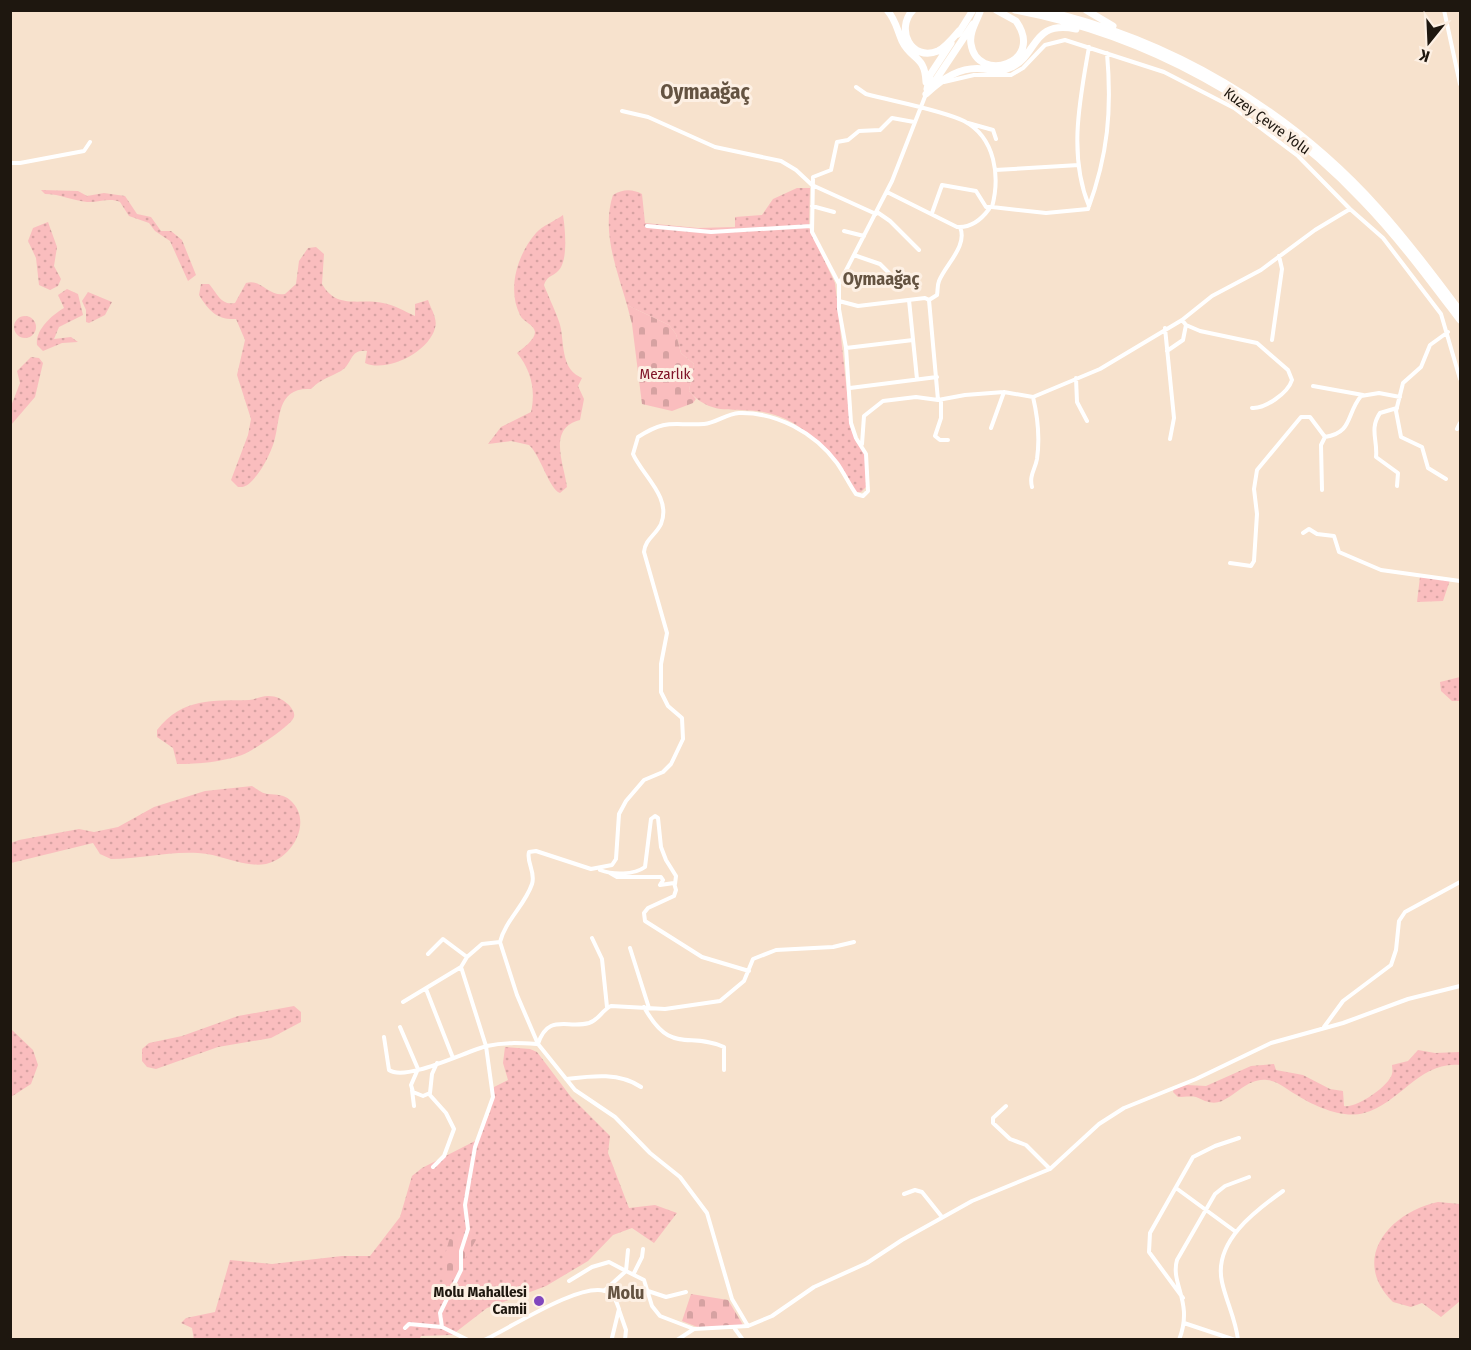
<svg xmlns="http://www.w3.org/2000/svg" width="1471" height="1350" viewBox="0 0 1471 1350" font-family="'Fira Sans Condensed',sans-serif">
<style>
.grass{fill:url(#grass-dots)}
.cemetery{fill:url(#cemetery-stones)}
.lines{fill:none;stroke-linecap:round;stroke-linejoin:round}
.minor{stroke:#fff;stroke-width:4}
.trunk{stroke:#fff;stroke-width:7}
.poi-dot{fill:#8147be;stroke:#fdf0e4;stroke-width:2}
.labels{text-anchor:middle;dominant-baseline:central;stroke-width:6;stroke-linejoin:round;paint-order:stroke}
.street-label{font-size:15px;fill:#1e170f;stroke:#fdf0e4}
.park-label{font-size:15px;fill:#801529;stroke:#fdf0e4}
.poi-label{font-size:15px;font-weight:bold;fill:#1e170f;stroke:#fdf0e4;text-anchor:end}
.quarter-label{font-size:18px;font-weight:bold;fill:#645341;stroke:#fdf0e4}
.district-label{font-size:21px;font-weight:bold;fill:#645341;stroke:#fdf0e4}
</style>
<defs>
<pattern id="grass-dots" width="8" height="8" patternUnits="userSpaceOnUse" patternTransform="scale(1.5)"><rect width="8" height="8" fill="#fabdbe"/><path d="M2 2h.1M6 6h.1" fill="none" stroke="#d6a2a2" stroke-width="1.8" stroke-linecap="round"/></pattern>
<pattern id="cemetery-stones" width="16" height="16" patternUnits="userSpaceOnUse" patternTransform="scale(1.5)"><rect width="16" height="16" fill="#fabdbe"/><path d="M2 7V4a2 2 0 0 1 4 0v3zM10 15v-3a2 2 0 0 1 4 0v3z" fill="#d6a2a2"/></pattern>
</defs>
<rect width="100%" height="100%" fill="#f7e2cd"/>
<path class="grass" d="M797 188H810L809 228 835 283 851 429 856 442 865 454 866 487 861 492H856C834 455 803 416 757 411 729 408 710 415 689 391L694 364 681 353 676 334 669 325 627 305C617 270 601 231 613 195 623 189 632 189 642 194L645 223 698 228 735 227V217L762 215 773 199Z
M41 190 78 191 87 196 104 193 125 196 137 214 151 217 161 231H171L182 240 196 275 188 281 170 241 155 231 149 223 129 216 120 202C109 197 98 203 87 202 74 201 60 194 45 194Z
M563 215C565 228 569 263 557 272 551 277 547 276 544 285 548 296 560 320 561 329 564 347 562 370 582 378L578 386 584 399 580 420C547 428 564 464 567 487L560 493C549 489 541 456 529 445L511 441 488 444 501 427 531 412C536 390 531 370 517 353 523 348 535 340 535 332 534 324 523 322 520 315 507 289 517 255 536 233 542 226 555 221 563 215Z
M48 222 57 247 54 266 61 279 58 286 50 290 39 285 36 258 28 241 33 228Z
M316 247 324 254 322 284C337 310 359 298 383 303 395 305 404 311 415 316V304L428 300C431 309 438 319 435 328 429 352 387 373 365 363L367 351C349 349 353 364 341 371 330 377 321 379 311 389 276 387 281 418 274 442 270 454 264 466 257 475 251 482 247 488 238 487L231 480 248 435 251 419 237 375 245 340 236 319C217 320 209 311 199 295L201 284H209C217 293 221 306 235 303L246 283C261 278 268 297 285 294L296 284 299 261 308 248Z
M67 289 78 294 83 315 59 327 54 339 71 337 78 342 62 343 43 351 37 345C35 330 52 315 64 308L58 295Z
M88 292 112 302 105 315 89 323 86 322V310L82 301Z
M14 327a11 11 0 1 1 22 0a11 11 0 1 1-22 0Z
M31 357 39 358 43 363 35 397 11 425V406L20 383 17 371Z
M1420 577 1450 580 1443 601 1417 602Z
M1460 677V701H1452L1441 691 1440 682Z
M268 696C277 696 282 699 289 705 292 709 295 712 294 717 291 726 251 752 242 755 221 762 199 764 177 764L173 748 157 737V730C183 697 213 701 249 700 256 699 262 696 268 696Z
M252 786C257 789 263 794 268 794 277 795 283 794 290 800 314 821 292 859 266 864 244 868 221 854 198 853 169 851 140 859 111 859L100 854 93 843 11 863V843L19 840 79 829 94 832 118 827 154 807 205 791Z
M294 1006 301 1012V1022L271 1038 218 1047 156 1069 147 1067 142 1061V1049L149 1043 182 1036 238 1016Z
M11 1029 33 1050 38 1065 31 1084 11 1097Z
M505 1047 530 1049 537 1052 571 1097 610 1136 608 1153 629 1208 655 1205 677 1213 654 1243 632 1228 613 1235 588 1261 546 1286 487 1308 452 1335 421 1336 419 1340H194L192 1328 181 1323 186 1318 215 1312 230 1260 272 1264 342 1256H370L400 1217 412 1176 422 1168 477 1140 490 1112 494 1087 508 1080 503 1063Z
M1418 1050 1435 1053 1460 1052V1065C1419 1061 1401 1103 1364 1113 1342 1119 1314 1106 1295 1094 1286 1089 1278 1081 1267 1080 1248 1078 1238 1094 1222 1101 1212 1105 1205 1101 1196 1097 1191 1096 1183 1097 1178 1097L1173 1092 1174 1089 1187 1085 1206 1086 1251 1066 1274 1064 1276 1070 1303 1075 1330 1089 1343 1091 1344 1106C1356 1109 1389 1086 1392 1074 1393 1071 1392 1068 1392 1065L1408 1061Z
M1438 1202 1460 1204V1301L1441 1317 1422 1303 1411 1307 1393 1302C1349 1259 1390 1212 1438 1202Z"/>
<path class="cemetery" d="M627 305 669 325 676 334 681 353 694 364 689 391 696 399 693 403 672 411 642 404 632 324Z
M472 1235 477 1238C468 1256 456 1271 447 1289H445L443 1262 450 1237Z
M691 1294 728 1300 743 1325 700 1328 682 1321Z"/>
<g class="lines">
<path class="minor" d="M1444 10 1460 84
M1089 47C1080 99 1068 155 1089 206
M944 82 974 75H1011L1023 68 1045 45 1065 40 1164 72 1234 108 1298 156 1350 209 1383 238 1441 314 1460 379
M856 87 866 94C892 101 942 110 964 121 996 138 1000 177 992 207H986L976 191 942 185 932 213
M622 111 648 117 715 147 781 161 796 170 812 185 876 214
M968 123 993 130 996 139
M10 163H20L84 151 90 142
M995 170 1079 165
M887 192 957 227C971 228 981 220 989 209
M812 206 834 212
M992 207 1046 213 1088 209C1108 155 1112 110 1107 53
M877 212 890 221 919 250
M647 226 711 232 811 226
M844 231 864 236
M854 255 880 264 889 273
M839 284 812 232 813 177 831 170 837 142 848 140 859 131 880 130 892 118 914 122
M909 300 917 379
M929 300 937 295C938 290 937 286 939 281 946 264 968 246 960 227
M839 301 858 306 925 298 929 300 938 400
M1182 320 1186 325 1200 331 1257 343 1288 370 1292 380C1288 393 1265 409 1252 408
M1165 328 1174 418 1170 439
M1272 340 1282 269 1279 256
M846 348 913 340
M1167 351 1183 340 1186 325
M1076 378 1077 402 1087 421
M1313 386 1363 395
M850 388 937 377
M941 400V418L935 436 940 440H948
M1397 408 1380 413C1369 429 1378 441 1376 457L1398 473 1397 486
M991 428 1004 392
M1457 429 1460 423
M862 444 864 416 883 401 916 397 938 400 965 395 1004 392 1033 397 1100 369 1182 320 1212 296 1261 270 1315 230 1350 209
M1446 479 1428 468 1422 447 1401 437 1396 411 1403 383 1421 367 1430 345 1448 332
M1032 487C1029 475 1035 470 1037 459 1040 438 1038 418 1033 397
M1322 490 1321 445 1325 437
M1303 533 1309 529 1317 534 1334 536 1339 552 1381 570 1460 581
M1230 563 1251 566 1254 561 1257 514 1254 489 1257 470 1301 417H1310L1325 437C1353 433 1346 414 1361 396L1379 393 1400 397
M600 870C613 875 634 875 645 867L651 819 655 816 658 818 661 847 666 860 676 876 675 884
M610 873 617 877H661L663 880 660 885 674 883 676 890 674 896 648 908 644 913 645 921 702 957 749 971
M592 938 602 959 607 1007
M630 948 649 1008
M428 954 443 939 467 957
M461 967 486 1046 493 1097 475 1147 465 1205 468 1229 461 1251V1270L440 1313 442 1327 468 1340
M426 989 453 1058
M403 1002 461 967 467 957 482 944 500 942
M644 1007C671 1056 688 1031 724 1047V1070
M400 1027 418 1069 411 1085 413 1092 423 1096 430 1093 432 1074 437 1063
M1324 1027 1343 1001 1391 965 1396 950 1399 921 1405 912 1460 882
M384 1037 389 1070C406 1082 466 1051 487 1046 504 1042 520 1043 538 1044 548 1013 567 1029 589 1023 599 1020 602 1010 611 1006L665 1009 720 1001 744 981 753 959 776 950 833 947 854 942
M566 1079C591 1076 619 1072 641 1087
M412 1090 414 1106
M429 1094 446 1113 454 1129 444 1156 433 1167
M1006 1106 993 1118V1123L1010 1139 1026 1145 1050 1169
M1176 1188 1236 1232
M904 1194 915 1190 922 1192 942 1217
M634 1273 642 1257 643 1249
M569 1281 592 1267 609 1262 626 1271 628 1250
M604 1291 626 1271 644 1280 652 1306 660 1316 694 1329 748 1326 772 1316 814 1287 867 1263 902 1240 972 1201 1050 1169 1099 1124 1124 1108 1196 1079 1271 1043 1343 1023 1408 999 1460 986
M648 1291 666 1297 686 1292
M1183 1298 1149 1252 1150 1233 1193 1157 1215 1146 1239 1138
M619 1310 626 1330 625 1340
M1184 1323 1235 1340
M748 1326 732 1299 707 1213 680 1177 650 1153 615 1117 575 1090 538 1044 517 995 500 942C505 921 525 905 532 884 536 872 526 862 529 852L536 851 591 869 612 865 616 859 619 814 626 801 644 780 663 772 671 764 683 739 682 718 668 706 661 692V664L667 633 644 552C645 539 656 535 661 524 672 497 642 475 633 454L638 437C668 418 673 426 704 424 716 423 726 414 739 413 776 412 814 432 837 463 844 473 849 484 856 494L863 496 868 491 866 454 856 438 851 423 846 348 839 309V284L892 181 926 94
M405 1328 409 1324 442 1327
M735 1329 743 1340
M484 1340C511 1328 578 1283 605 1291 613 1294 617 1302 619 1309L612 1338
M677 1340 694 1329
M1179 1340C1194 1302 1170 1284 1177 1260L1215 1194 1225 1186 1249 1177
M1238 1340C1236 1320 1226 1301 1222 1282 1213 1242 1255 1211 1283 1191"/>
<path class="trunk" d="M887 10C896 20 897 30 902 41 911 60 925 55 926 82
M913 10C895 29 911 62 938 51 946 47 953 38 959 31
M1015 10C1147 35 1269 102 1362 200 1398 237 1429 279 1460 320
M1041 10C1170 39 1289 109 1378 208 1407 240 1434 276 1460 311
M1086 10 1113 26
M980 12C976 22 969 33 971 44 977 84 1046 64 1016 21L996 10
M958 34 973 10
M933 84 973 24
M927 89 930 75 951 43
M926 94C943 78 961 66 984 69 994 70 1003 72 1012 67 1038 54 1032 20 1076 29"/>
</g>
<circle class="poi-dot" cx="539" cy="1301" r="6"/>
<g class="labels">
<g class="street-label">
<text transform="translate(1267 121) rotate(36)">Kuzey Çevre Yolu</text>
</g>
<g class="park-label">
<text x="665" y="374">Mezarlık</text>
</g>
<g class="poi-label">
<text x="527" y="1292">Molu Mahallesi<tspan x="527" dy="17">Camii</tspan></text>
</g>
<g class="quarter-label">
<text x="881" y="279">Oymaağaç</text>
<text x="626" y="1293">Molu</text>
</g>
<g class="district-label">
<text x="705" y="92">Oymaağaç</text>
</g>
</g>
<rect width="1471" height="1350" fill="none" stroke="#1e170f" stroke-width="24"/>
<g transform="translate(1429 42) rotate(198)" stroke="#fdf0e4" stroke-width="4.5" paint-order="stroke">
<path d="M0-4.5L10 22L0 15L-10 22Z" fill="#1e170f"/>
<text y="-9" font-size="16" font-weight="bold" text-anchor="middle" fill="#1e170f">K</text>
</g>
</svg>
